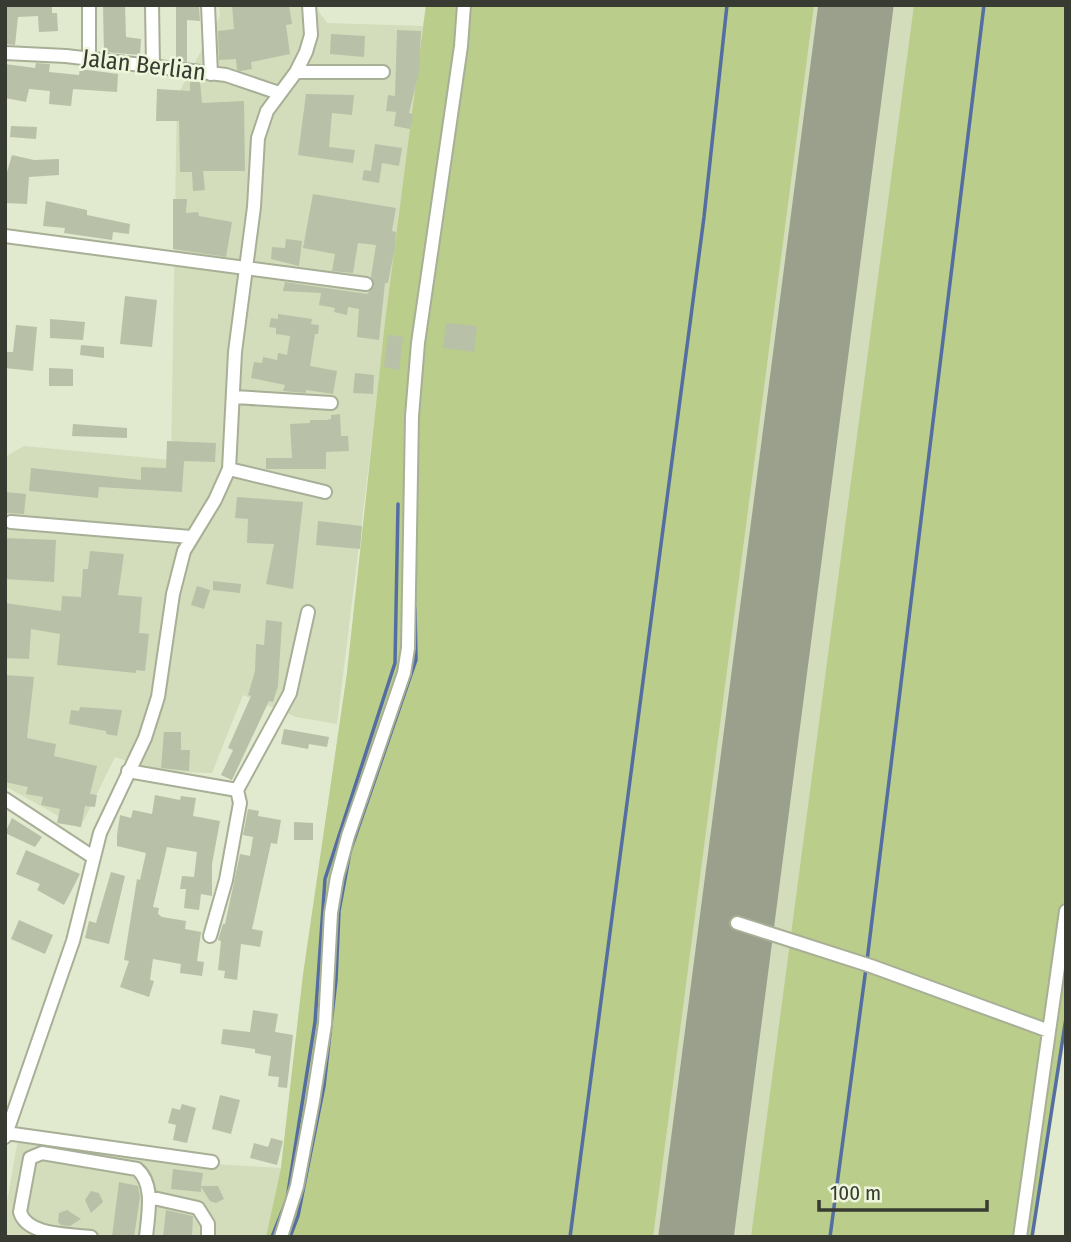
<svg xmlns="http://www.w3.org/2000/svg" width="1071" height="1242" viewBox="0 0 1071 1242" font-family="'Fira Sans Condensed',sans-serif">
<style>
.built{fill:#d3ddbc}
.green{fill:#bacd8a}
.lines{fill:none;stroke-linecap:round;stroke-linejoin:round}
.stream{stroke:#556ea1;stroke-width:3.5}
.runway{stroke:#9aa08c;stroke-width:75}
.building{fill:#b8c0a7}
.minor-casing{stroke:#a7af96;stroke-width:16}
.minor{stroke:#fff;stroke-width:12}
.labels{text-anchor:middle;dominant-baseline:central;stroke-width:5;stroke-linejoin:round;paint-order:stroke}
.street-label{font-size:24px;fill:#383b31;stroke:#eef6dc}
</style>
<rect width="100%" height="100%" fill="#e1e9cf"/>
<path class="built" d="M219 5H314L327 23 423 26 426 5H1066V1018L1032 1237H5V1213L18 1139 180 1162 281 1168 303 975 347 673 375 415 337 724 296 717 243 695 212 773 156 771 115 757 80 828 5 786V457L24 446 171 460 177 96 220 16Z"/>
<path class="green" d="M426 5H814L653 1237H266L281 1168 303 975 347 673 385 322Z
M914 5H1066V1018L1032 1237H751Z"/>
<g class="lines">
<path class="stream" d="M867 961 984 5
M272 1237 287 1199 315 1022 325 879 395 663 398 504
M290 1237 298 1216 324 1086 336 980 339 911 350 852 416 660 415 608
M570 1237 704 217 727 5
M830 1237 866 968
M1032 1237 1066 1018"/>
<path class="runway" d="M696 1237 856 5"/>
</g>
<path class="building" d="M5 5 52 6V13H57L58 31 39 32 38 16 18 17 15 45 5 44Z
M103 5H125L126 37 141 39 140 55 104 52Z
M176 5H199L200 21 187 20V62L176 60Z
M232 5H289L292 24 286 25 290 54 251 62 252 69 240 71 237 70 236 59 219 60 218 31 234 29Z
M397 30 421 31 419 72 409 113 413 114 410 129 394 126 396 112 386 111 388 95 395 96Z
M331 34 365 36 364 57 330 54Z
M36 63 50 64 49 72 79 75 80 69 118 74 117 92 73 89 71 106 49 104 50 91 29 89 26 102 5 98V64L35 68Z
M190 82H200L202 103 244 101 245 171H203L205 190 193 191 192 172H180L179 121H156L157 89 190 91Z
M306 94 354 95 352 115 332 113 329 147 355 150 353 163 298 155Z
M11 126 37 127 36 139 10 137Z
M375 144 402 148 399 166 382 163 379 183 362 180 364 170 371 171Z
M12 155 34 160 59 159V175L29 177 27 204 5 203 7 172Z
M313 194 396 208 392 231 396 232 395 247 388 283H385L379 340 357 337 359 309 348 307 347 315 334 312 335 308 319 305 321 293 283 291 285 282 367 294 374 286 371 277 376 245 358 243 353 273 332 271 335 254 303 248Z
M173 199H187L186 213 198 212 199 216 232 222 226 257 173 249Z
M46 201 87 210V215L130 224 129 234 113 232 112 240 64 233 65 228 43 226Z
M286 239 302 241 299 266 271 259 272 247 285 248Z
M125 296 157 300 152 347 120 344Z
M278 314 312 319 311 324 319 325 318 334H315L310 366 337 371 333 394 306 390V393L283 391 285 385 251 378 254 362 262 363 263 357 277 360 278 353 287 355 290 336 276 334V328L269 327 271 318 278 319Z
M50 319 85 322 83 340 50 338Z
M446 323 477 326 474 352 443 348Z
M16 325 37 327 33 371 5 368V352H13Z
M388 335 403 337 399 370 384 367Z
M81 345 104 347V358L80 355Z
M49 368 73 369V386H49Z
M355 373 374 375 373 394 353 393Z
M340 414 341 436H348L349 451 326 452V469H266V458H292L290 424 310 423V420H326L331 419V415Z
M73 424 127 428V438L72 436Z
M167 441 216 443 215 462 184 461 182 492 99 487 98 498 29 491 31 468 141 480V467L166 468Z
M5 492 26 494 24 514 5 513Z
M237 497 303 502 293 589 266 584 274 544 247 543 248 519 235 518Z
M318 521 362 526 360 549 316 545Z
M5 538 56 540 54 582 5 579Z
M90 551 124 554 118 595 142 597 139 633 149 634 145 671 136 670V673L57 665 60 634 31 629 29 659 5 658V603L61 611 62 596 81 597 83 569H88Z
M213 581 241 584 240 593 213 590Z
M197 586 210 590 204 609 191 605Z
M266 620 282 622 278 686 273 702 269 701 232 780 221 775 233 750 228 748 251 696 248 695 255 671 256 644 264 645Z
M5 675 34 677 27 738 56 744 54 756 97 766 90 794 97 795 95 807 85 806 81 827 57 823 60 809 41 805 43 797 26 794 28 787 5 782Z
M80 707 122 710 117 736 106 734V731L69 724 71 710 79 711Z
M284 729 329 737 327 747 309 744 308 749 281 744Z
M164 732H181V750H190L189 771 161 768Z
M155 795 180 800 181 796 196 798 193 816 220 821 212 864V896L201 894 199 910 184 908 186 889H180L182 876 194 877 197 852 167 847 153 907 159 908 158 914 162 917 186 921 185 929 201 932 197 961 204 962 202 976 180 973 181 964 153 959 150 980 154 981 149 997 120 987 129 961 124 960 137 879 140 880 146 853 117 846V835L120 815 131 818 133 810 152 814Z
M248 809 259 811 258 816 281 820 277 844 271 843 252 929 263 931 260 947 241 944 237 980 224 978 225 971 218 970 221 941 218 940 223 924H225L240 854 250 856 253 837 243 835Z
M12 818 42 837 35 847 5 833Z
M294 822 313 823V840H294Z
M26 850 80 874 64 905 37 890 40 884 16 874Z
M111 872 125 876 109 944 85 938 89 921 96 923Z
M19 920 53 935 45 954 11 939Z
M253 1010 278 1014 275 1032 293 1035 287 1088 278 1087 279 1077 268 1076 271 1056 255 1053V1049L221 1044 223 1029 250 1032Z
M220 1095 240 1100 231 1134 212 1129Z
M182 1104 196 1108 187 1143 173 1140 176 1125 168 1123 172 1108 180 1110Z
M271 1138 283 1141 277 1165 250 1158 254 1143 268 1147Z
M173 1169 203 1173 201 1186H218L224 1199 216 1203 210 1201 201 1187V1192L171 1189Z
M119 1182 138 1186 140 1197 134 1237H112Z
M91 1191 99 1193 103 1202 91 1213 85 1200Z
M67 1210 81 1219 70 1226 61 1225 58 1222 59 1213Z
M166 1210 193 1216 192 1237H163Z"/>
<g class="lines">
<g class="minor-casing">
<path id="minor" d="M152 5 153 66
M208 5 211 74
M5 53 66 56 226 75 279 93
M89 58V5
M296 72H383
M5 236 366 284
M234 397 331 403
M229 469 325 492
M11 522 191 537
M128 771 237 790
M5 799 93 857
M737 923 871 966 1049 1031
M210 936 226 880 240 803 237 790 290 693 308 612
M6 1133 212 1162
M5 1137 73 941 100 833 145 738 158 697 173 594 184 551 215 500 229 469 235 352 254 207 258 138 267 111 296 72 306 52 311 35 309 5
M149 1197 198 1208 208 1224V1237
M91 1237C69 1234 27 1236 20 1212L30 1158 42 1153 137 1169C155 1184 148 1215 146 1237
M281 1237 297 1186 313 1101 325 1024 331 913 337 877 348 836 404 673 408 648 412 416 418 343 461 46 464 5
M1020 1237 1066 911"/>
</g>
<use href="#minor" class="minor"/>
</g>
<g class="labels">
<g class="street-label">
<text transform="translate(144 65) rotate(7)">Jalan Berlian</text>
</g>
</g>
<rect width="1071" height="1242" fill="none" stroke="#383b31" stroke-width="14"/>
<path d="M819 1200v10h168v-10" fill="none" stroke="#383b31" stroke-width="3.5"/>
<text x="830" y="1200" font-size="21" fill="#383b31" stroke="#eef6dc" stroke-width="5" paint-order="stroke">100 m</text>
</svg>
